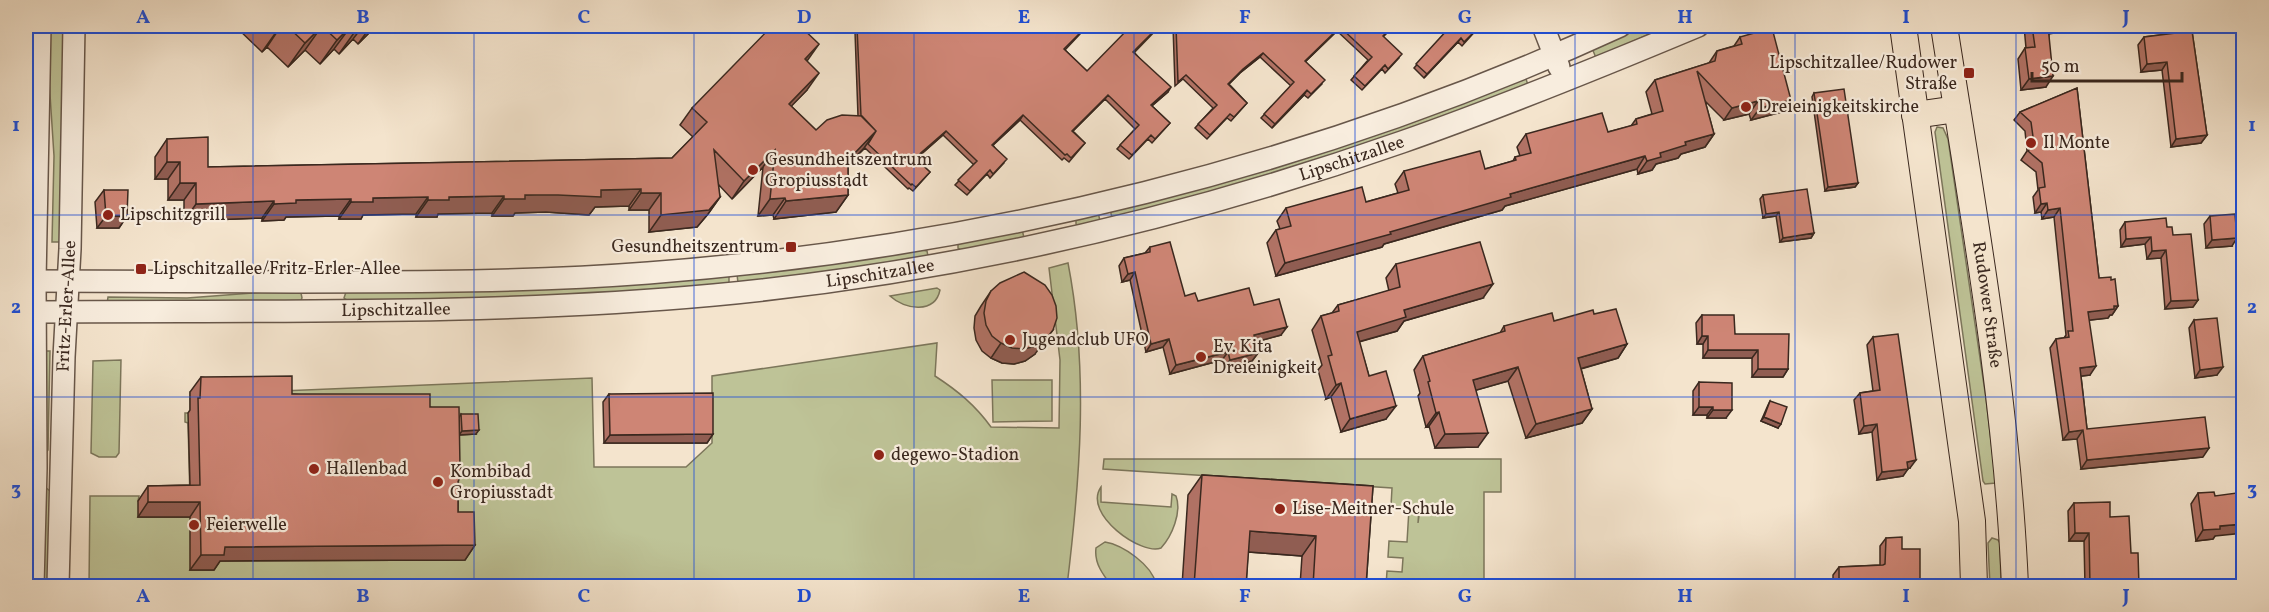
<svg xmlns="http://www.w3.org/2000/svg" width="2269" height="612" viewBox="0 0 2269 612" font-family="Vollkorn,serif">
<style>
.green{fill:#bec397;stroke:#7c765b;stroke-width:1.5}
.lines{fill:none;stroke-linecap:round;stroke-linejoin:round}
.minor-casing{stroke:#68574a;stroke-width:24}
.major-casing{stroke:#3a281f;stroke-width:28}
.minor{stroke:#f8edde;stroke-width:21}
.major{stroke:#f4e4cd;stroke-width:26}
.wall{fill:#b17265;stroke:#3a281f;stroke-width:1.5}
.shaded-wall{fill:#905d52;stroke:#3a281f;stroke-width:1.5}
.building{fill:#ce8575;stroke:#3a281f;stroke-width:1.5}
.grid{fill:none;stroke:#1d4ed8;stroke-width:1.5;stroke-opacity:0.55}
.poi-dot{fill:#8f2418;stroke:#f8edde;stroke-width:2}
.labels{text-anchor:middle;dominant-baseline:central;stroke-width:4.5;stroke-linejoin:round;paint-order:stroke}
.poi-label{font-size:18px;fill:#3a281f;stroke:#f8edde;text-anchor:start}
.street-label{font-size:18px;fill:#3a281f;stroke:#f8edde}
.neatline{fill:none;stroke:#1d4ed8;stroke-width:2}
.grid-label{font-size:20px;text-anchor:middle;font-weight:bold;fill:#1d4ed8}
</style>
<rect width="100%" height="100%" fill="#f4e4cd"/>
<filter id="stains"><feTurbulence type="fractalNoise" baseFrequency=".00333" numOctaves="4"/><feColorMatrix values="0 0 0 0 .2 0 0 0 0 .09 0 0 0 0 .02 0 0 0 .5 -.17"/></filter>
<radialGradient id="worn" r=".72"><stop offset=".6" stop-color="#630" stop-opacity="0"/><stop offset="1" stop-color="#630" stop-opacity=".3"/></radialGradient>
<path class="green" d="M49 26H65L62 242H52L54 156 49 79Z
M1642 26H1667L1596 58 1592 48Z
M1525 76 1528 85 1393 136 1265 177 1112 218 1110 209Z
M1937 127 1943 128 1948 139 1986 399 1996 483 1985 484 1983 481 1935 132Z
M1098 212 1100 221 1078 226 1076 224V218Z
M1022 229 1024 238 961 250 958 248V242Z
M917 249 927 251 928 256 870 266 738 283 737 274Z
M1068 263C1089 371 1080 479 1067 586H89L90 496H139L138 501 190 500 188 423 185 422V413H190V392L281 391 592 378 594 467H686L712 443V376L937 343 935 376C958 391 975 405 991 427L1059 428 1060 360 1049 268Z
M729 275V284L625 293 350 302 344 298 346 292Z
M937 288 940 290C935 314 905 310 890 296Z
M291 290 301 293 302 298 300 302 107 304 108 297 187 298Z
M41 351H50L48 450 45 454Z
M121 360 119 453 116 457H99L91 453 93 361Z
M992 380H1052V421L993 422Z
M1104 459H1501V492H1484V586H1386L1387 571 1402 572 1403 558 1388 557 1389 541 1407 542 1409 509H1419L1418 523 1420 509H1431L1420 508V502L1419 508 1391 506 1392 488 1103 469Z
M45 487 50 491V586H40Z
M1101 487V502L1171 507 1172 494 1176 496C1182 512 1172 536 1161 548 1142 556 1082 514 1101 487Z
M1992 538 1998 540 2000 543 2001 586H1990L1988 543Z
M1105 542C1123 545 1152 565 1156 584L1154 586H1112C1103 575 1094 563 1096 548Z"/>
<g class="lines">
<g class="minor-casing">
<g id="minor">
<path d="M1543 26 1559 67"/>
<path d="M26 281C116 281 206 281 296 282 413 282 531 282 648 273 981 248 1316 166 1620 26"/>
<path id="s1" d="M26 312C255 310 485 316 714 295 948 273 1180 220 1402 142 1502 107 1600 67 1698 26"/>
<path d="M33 586 36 468 35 281 40 26"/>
<path id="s2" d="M58 586 64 357 70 249 74 26"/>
</g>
</g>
<g class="major-casing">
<g id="major">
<path d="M1903 26 1972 521 1974 586"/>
<path id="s3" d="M1944 26C1973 212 2007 398 2015 586"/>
<path d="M1915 115 1957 109"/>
</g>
</g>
<use href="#minor" class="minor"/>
<use href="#major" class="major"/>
</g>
<path class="wall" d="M235 26H376L358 44 353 39 339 54 334 49 320 64 305 50 288 67 267 47 262 52Z
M859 26 933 27V26H1078L1080 34 1065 50 1087 71 1134 52 1168 92 1152 106 1170 123 1152 143 1148 139 1129 159 1117 149 1135 129 1105 99 1073 131 1085 143 1069 162 1064 158 1062 160 1020 120 993 145 1004 163 990 178 987 174 967 195 955 185 974 165 943 135 916 159 930 172 913 191 909 188 908 189 865 148 848 165V195L836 212 774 219 773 215 758 216 763 167 732 199 718 184 720 197 708 214 697 227 649 232V210H629V206L595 207 589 215 546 212 515 213 513 216H492V213L438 214 437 217H416V214L363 215 361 219H339V216L286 217 284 220 262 221V218L184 221V200H168V179H155V157L167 139 208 167 672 158 693 137 680 125 692 108 807 61V90L791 106 816 130 858 116 855 32Z
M1173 26H1394L1383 37 1399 58 1385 73 1382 69 1362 90 1351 80 1368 60 1337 31 1305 62 1322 84 1308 98 1304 95 1272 128 1261 118 1291 86 1260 57 1240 73 1229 84 1247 103 1231 121 1227 118 1207 139 1195 128 1213 108 1183 79 1175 86Z
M1437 26H1478L1479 27 1462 46 1458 42 1424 78 1414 68 1445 33Z
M2024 26H2059L2054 33 2049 34 2046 87 2021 90 2018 59 2025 48H2026Z
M2192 31 2207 135 2201 143 2171 147 2162 70 2141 72 2138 45 2144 37Z
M1740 37 1782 112 1751 120 1749 114 1724 120 1705 101 1714 134 1705 147 1681 154 1678 158 1656 164 1652 170 1638 174 1637 169 1505 206 1502 210 1384 244 1382 247 1276 276 1267 243 1276 230 1280 229 1277 221 1286 208 1366 202 1398 193 1395 184 1404 171 1485 169 1513 161 1515 157 1520 156 1517 147 1526 134 1608 132 1631 126 1636 119 1652 114 1646 92 1655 80 1709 63 1717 51 1734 46Z
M2077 88 2099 278 2111 280 2118 306 2112 315H2110L2108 318 2089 320 2090 375 2081 376 2087 429 2203 457 2081 469 2077 439 2063 440 2050 348 2056 339 2064 338 2066 335 2054 217 2042 219 2041 212 2035 213 2033 197 2038 190 2036 172 2021 160 2027 151 2025 131 2014 120 2020 112Z
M1814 93 1858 183 1855 187 1825 191 1812 97Z
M2244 97 2243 139 2239 103Z
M104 190 127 216 119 228H97L95 202Z
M1763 195 1814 233 1811 238 1780 242 1776 216 1763 218 1760 199Z
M2210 216 2232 246 2206 248 2204 224Z
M2125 222 2167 227 2173 235 2198 300 2193 307 2165 309 2161 258 2147 259 2145 244 2121 247 2120 230Z
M1150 247 1185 296 1198 301 1254 305 1281 335 1255 342 1258 353 1252 361 1224 368 1222 360 1170 374 1163 347 1146 352 1130 280 1122 282 1119 266 1124 258 1145 253Z
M1396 264 1483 298 1404 321 1397 331 1359 342 1369 376 1386 419 1341 432 1331 397 1326 399 1318 370 1322 365 1312 330 1321 316 1332 313 1338 305 1389 291 1386 278Z
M991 291 1035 354 1025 361 1014 364 1002 363 991 358 982 351 976 340 974 328 975 316 981 306Z
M1594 314 1627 344 1618 358 1581 369 1592 409 1582 423 1526 438 1508 381 1476 390 1478 447 1435 448 1429 426 1426 427 1418 396 1420 393 1414 370 1423 356 1500 333 1504 326 1554 321Z
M1702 315 1735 334 1788 369 1783 377H1752V358H1703V344H1697L1696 323Z
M2194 320 2217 375 2195 378 2189 328Z
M1873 337 1910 468H1908L1903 476 1877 480 1872 432 1859 434 1854 400 1860 393 1873 391 1867 345Z
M201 377 292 394 430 407 459 418 461 414 476 434 459 435 458 512 475 545 465 560 220 561 214 570H190V517H138V501L148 486 190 485 188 413 190 410V392Z
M1699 382 1726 418H1707V415H1693V391Z
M609 394 713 434 707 443H604L603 402Z
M1770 401 1778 428 1761 421 1768 405Z
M1202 475 1373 486 1366 586H1300L1302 556 1248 552 1246 586H1182L1188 495Z
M2198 493 2215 496V536L2213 539 2196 541 2191 504Z
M2074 503 2110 517 2139 586H2085L2084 541H2069L2068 511Z
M1886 538 1902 549 1920 586H1833V575L1839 567 1880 565V546Z"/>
<path class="shaded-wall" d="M281 26 267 47 262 52 279 28Z
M322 26 305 50 288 67 305 43Z
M351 26 334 49 320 64 337 40Z
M360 26H363L353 39 339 54 356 30Z
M371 26H376L358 44Z
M1159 26H1160L1131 56 1133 52Z
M2046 26H2059L2054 33 2040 34Z
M1340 27 1337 31 1302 65 1305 61Z
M1461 38 1458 42 1424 78 1427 74Z
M819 44 807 61 805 59Z
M1263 53 1260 57 1240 73 1225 88 1243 69Z
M2167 62 2162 70 2141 72 2147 64Z
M819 73 807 90 777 121 789 104Z
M2053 76 2046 87 2021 90 2029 79Z
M1171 87 1168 92 1148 109 1151 105Z
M1307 90 1304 95 1272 128 1275 124Z
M1108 95 1105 99 1069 135 1072 131Z
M1791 100 1782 112 1751 120 1760 108Z
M1758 101 1749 114 1724 120 1732 108Z
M1023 115 1020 120 989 149 992 145Z
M876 131 864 148 836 177 848 160Z
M946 131 943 135 912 162 915 158Z
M1714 134 1705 147 1681 154 1678 158 1656 164 1652 170 1638 174 1647 161 1660 153 1685 142Z
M2207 135 2201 143 2171 147 2176 139Z
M775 150 763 167 732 199 744 181Z
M1645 156 1637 169 1505 206 1502 210 1384 244 1382 247 1276 276 1285 263 1510 194Z
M167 162H180L168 179H155Z
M180 183H196L184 200H168Z
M1858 183 1855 187 1825 191 1828 187Z
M641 189 629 206 595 207 589 215 546 212 515 213 513 216H492L504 199 525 195 601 190Z
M641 193H661L649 210H629Z
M848 195 836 212 774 219 786 201Z
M504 196 492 213 438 214 437 217H416L428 200 449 197Z
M428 197 416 214 363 215 361 219H339L351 202 373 198Z
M720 197 708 214 697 227 649 232 661 215Z
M785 198 773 215 758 216 770 199Z
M351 199 339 216 286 217 284 220 262 221 274 204 296 200Z
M274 201 262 218 184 221 196 204Z
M2047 203 2041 212 2035 213 2041 204Z
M2060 208 2054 217 2042 219 2048 210Z
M1779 212 1776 216 1763 218 1766 214Z
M106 216H127L119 228H97Z
M1814 233 1811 238 1780 242 1783 238Z
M2151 237 2145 244 2121 247 2126 239Z
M2237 238 2232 246 2206 248 2212 240Z
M2166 250 2161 258 2147 259 2152 251Z
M1135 272 1130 280 1122 282 1128 274Z
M1493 284 1483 298 1404 321 1397 331 1347 345 1357 332 1404 310Z
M2198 300 2193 307 2165 309 2171 301Z
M2114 306H2118L2112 315H2110L2108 318 2082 321 2088 312Z
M1287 327 1281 335 1248 344 1254 335Z
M1053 330 1035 354 1025 361 1014 364 1002 363 991 358 1001 343Z
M1702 336H1708L1703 344H1697Z
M1169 339 1163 347 1146 352 1151 344Z
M1627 344 1618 358 1569 372 1578 358Z
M1708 350H1758L1752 358H1703Z
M1228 352 1222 360 1170 374 1176 365Z
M1258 353 1252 361 1224 368 1230 360Z
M2096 366 2090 375 2074 377 2080 368Z
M1518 367 1508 381 1463 394 1473 380Z
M2223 367 2217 375 2195 378 2200 370Z
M1758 369H1788L1783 377H1752Z
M1341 383 1331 397 1326 399 1336 385Z
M1396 406 1386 419 1341 432 1350 419Z
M1699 407H1713L1707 415H1693Z
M1592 409 1582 423 1526 438 1536 424Z
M1713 410H1732L1726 418H1707Z
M1439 412 1429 426 1426 427 1436 413Z
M1764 417 1781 424 1778 428 1761 421Z
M1877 424 1872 432 1859 434 1864 426Z
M479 430 476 434 459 435 462 431Z
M2083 430 2077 439 2063 440 2069 432Z
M1488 433 1478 447 1435 448 1445 434Z
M713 434 707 443H604L610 435Z
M2209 448 2203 457 2081 469 2087 460Z
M1916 460 1910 468 1902 469 1907 462Z
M1908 469 1903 476 1877 480 1882 472Z
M148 502H200L190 517H138Z
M2244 524V533L2215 536 2213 539 2196 541 2203 530 2220 526Z
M1250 531 1316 536 1302 556 1236 551Z
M2075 533H2089L2084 541H2069Z
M475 545 465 560 220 561 214 570H190L201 555 225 547Z"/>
<path class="building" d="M287 26H351L337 40 322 26 305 43Z
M351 26H360L356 30Z
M772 26H800L819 44 805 59 819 73 789 104 816 130 827 120 842 115 862 116 876 131 848 160V195L786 201 785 198 770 199 775 150 744 181 714 150 720 197 709 210 661 215V193H641V189L601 190V197L558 195H525V199H504V196L449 197V200H428V197L373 198V202H351V199L296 200V203L274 204V201L196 204V183H180V162H167V139L208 137V167L672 158 707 122 692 108Z
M859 26H932L936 30V26H1078L1083 30 1064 49 1087 71 1131 26H1159L1133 52 1171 87 1151 105 1170 123 1155 139 1151 135 1132 155 1120 145 1139 125 1108 95 1072 131 1085 143 1071 158 1067 154 1065 155 1023 115 992 145 1007 159 993 174 990 170 970 191 958 180 977 161 946 131 915 158 930 172 916 187 912 184 911 185 868 144 876 131 861 116 857 27Z
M1176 26H1393L1383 36 1402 54 1388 69 1385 65 1365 86 1354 76 1372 57 1340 27 1305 61 1325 80 1311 94 1307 90 1275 124 1264 114 1294 82 1263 53 1243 69 1228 84 1247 103 1234 117 1230 114 1210 135 1198 124 1217 105 1186 75 1178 82Z
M1444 26H1478L1479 27 1464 42 1461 38 1427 74 1416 64 1448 29Z
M2032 26H2048L2053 76 2029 79 2025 48 2035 47Z
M1772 28 1791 100 1760 108 1758 101 1732 108 1697 71 1714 134 1685 142 1686 145 1660 153 1661 157 1647 161 1645 156 1510 194 1511 197 1390 232 1391 234 1285 263 1276 230 1291 226 1286 208 1362 187 1366 202 1409 190 1404 171 1480 151 1485 169 1516 160 1515 157 1531 153 1526 134 1602 113 1608 132 1637 124 1636 119 1663 111 1655 80 1715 61 1717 51 1742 44 1740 37Z
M2192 31 2207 135 2176 139 2167 62 2147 64 2144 37Z
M2077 88 2099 278 2111 277V280L2115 279 2118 306H2114V309L2088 312 2096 366 2080 368 2087 429 2205 417 2209 448 2087 460 2083 430 2069 432 2056 339 2069 337 2068 331H2073L2060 208 2048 210 2047 203 2041 204 2039 188 2045 187 2042 163 2028 151 2034 144 2031 122 2020 112Z
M1844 89 1858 183 1828 187 1814 93Z
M1807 189 1814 233 1783 238 1779 212 1766 214 1763 195Z
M104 190H128L127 216H106Z
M2235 214 2237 238 2212 240 2210 216Z
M2166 218 2167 227H2172L2173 235 2191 234 2198 300 2171 301 2166 250 2152 251 2151 237 2126 239 2125 222Z
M1170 242 1185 296 1195 293 1198 301 1249 288 1254 305 1279 299 1287 327 1254 335 1258 353 1230 360 1228 352 1176 365 1169 339 1151 344 1135 272 1128 274 1124 258 1150 252V247Z
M1480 242 1493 284 1404 310 1406 317 1357 332 1369 376 1386 371 1396 406 1350 419 1341 383 1336 385 1328 356 1332 355 1321 316 1339 311 1338 305 1400 287 1396 264Z
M1024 272 1045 285 1052 295 1056 306 1057 318 1053 330 1046 339 1036 346 1024 349 1012 348 1001 343 992 336 986 325 984 313 986 301 991 291 1000 283Z
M1616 309 1627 344 1578 358 1592 409 1536 424 1518 367 1473 380 1488 433 1445 434 1439 412 1436 413 1428 382 1430 381 1423 356 1505 331 1504 326 1552 313 1554 321 1593 310 1594 314Z
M1702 315H1734L1735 334H1789L1788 369H1758V350H1708V336H1702Z
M2217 318 2223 367 2200 370 2194 320Z
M1898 334 1916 460 1907 462 1908 469 1882 472 1877 424 1864 426 1860 393 1880 390 1873 337Z
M292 376V394H430V407H459L460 466 462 471 458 482V512H474L475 545 225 547 224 555H201L200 502H148V486L200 485 198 398H200L201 377Z
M1699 382 1732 383V410H1713V407H1699Z
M713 393V434L610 435 609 394Z
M1770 401 1787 407 1781 424 1764 417Z
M461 414H478L479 430 462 431Z
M1202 475 1373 486 1366 586H1313L1316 536 1250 531 1246 586H1194Z
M2214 492 2215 496 2244 492V524L2220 526V529L2203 530 2198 493Z
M2110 502V517L2129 516 2131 553H2138L2139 586H2090L2089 533H2075L2074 503Z
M1902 537V549H1920V586H1839V567L1883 565 1885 564 1886 538Z"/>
<path class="grid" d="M253 26V586M474 26V586M694 26V586M914 26V586M1134 26V586M1355 26V586M1575 26V586M1795 26V586M2016 26V586M26 215H2244M26 397H2244"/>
<g class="poi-dot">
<rect x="1963" y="67" width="12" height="12" rx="3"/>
<circle cx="1746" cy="107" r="6"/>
<circle cx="2031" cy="143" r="6"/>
<circle cx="753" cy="170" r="6"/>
<circle cx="108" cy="215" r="6"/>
<rect x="785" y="241" width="12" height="12" rx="3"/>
<rect x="135" y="263" width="12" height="12" rx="3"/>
<circle cx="1010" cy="340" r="6"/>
<circle cx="1201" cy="357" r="6"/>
<circle cx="879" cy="455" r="6"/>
<circle cx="314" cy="469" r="6"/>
<circle cx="438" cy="482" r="6"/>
<circle cx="1280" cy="509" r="6"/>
<circle cx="194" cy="525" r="6"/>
</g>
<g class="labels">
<g class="poi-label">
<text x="1957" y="63" text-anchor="end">Lipschitzallee/Rudower<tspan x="1957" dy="21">Straße</tspan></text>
<text x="1758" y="107">Dreieinigkeitskirche</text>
<text x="2043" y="143">Il Monte</text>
<text x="765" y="160">Gesundheitszentrum<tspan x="765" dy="21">Gropiusstadt</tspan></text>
<text x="120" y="215">Lipschitzgrill</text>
<text x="779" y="247" text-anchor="end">Gesundheitszentrum</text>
<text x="153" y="269">Lipschitzallee/Fritz-Erler-Allee</text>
<text x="1022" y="340">Jugendclub UFO</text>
<text x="1213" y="347">Ev. Kita<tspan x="1213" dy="21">Dreieinigkeit</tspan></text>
<text x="891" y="455">degewo-Stadion</text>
<text x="326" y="469">Hallenbad</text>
<text x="450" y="472">Kombibad<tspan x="450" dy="21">Gropiusstadt</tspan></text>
<text x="1292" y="509">Lise-Meitner-Schule</text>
<text x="206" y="525">Feierwelle</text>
</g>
<g class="street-label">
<text stroke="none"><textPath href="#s1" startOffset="1342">Lipschitzallee</textPath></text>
<text stroke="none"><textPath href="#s1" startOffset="856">Lipschitzallee</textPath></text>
<text stroke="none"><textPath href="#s3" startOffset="282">Rudower Straße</textPath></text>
<text stroke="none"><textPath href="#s2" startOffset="280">Fritz-Erler-Allee</textPath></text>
<text stroke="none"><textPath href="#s1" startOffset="370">Lipschitzallee</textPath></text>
</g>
</g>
<rect width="2269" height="612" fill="none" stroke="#f4e4cd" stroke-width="66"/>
<path d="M2032 72v9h150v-9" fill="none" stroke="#3a281f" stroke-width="3"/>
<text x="2041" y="72" font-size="18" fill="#3a281f" stroke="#f8edde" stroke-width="4.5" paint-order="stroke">50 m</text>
<rect x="33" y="33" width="2203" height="546" class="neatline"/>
<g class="grid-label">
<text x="143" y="23">A</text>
<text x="363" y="23">B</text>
<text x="584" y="23">C</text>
<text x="804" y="23">D</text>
<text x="1024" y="23">E</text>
<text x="1245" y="23">F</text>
<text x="1465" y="23">G</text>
<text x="1685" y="23">H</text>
<text x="1906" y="23">I</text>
<text x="2126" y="23">J</text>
<text x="16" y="131">1</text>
<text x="2252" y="131">1</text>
<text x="16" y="313">2</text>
<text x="2252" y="313">2</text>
<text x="16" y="495">3</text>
<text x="2252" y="495">3</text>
<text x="143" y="602">A</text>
<text x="363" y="602">B</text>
<text x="584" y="602">C</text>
<text x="804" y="602">D</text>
<text x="1024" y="602">E</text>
<text x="1245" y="602">F</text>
<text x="1465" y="602">G</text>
<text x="1685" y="602">H</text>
<text x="1906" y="602">I</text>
<text x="2126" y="602">J</text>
</g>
<rect width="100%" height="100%" filter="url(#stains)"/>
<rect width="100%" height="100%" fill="url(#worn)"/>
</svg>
